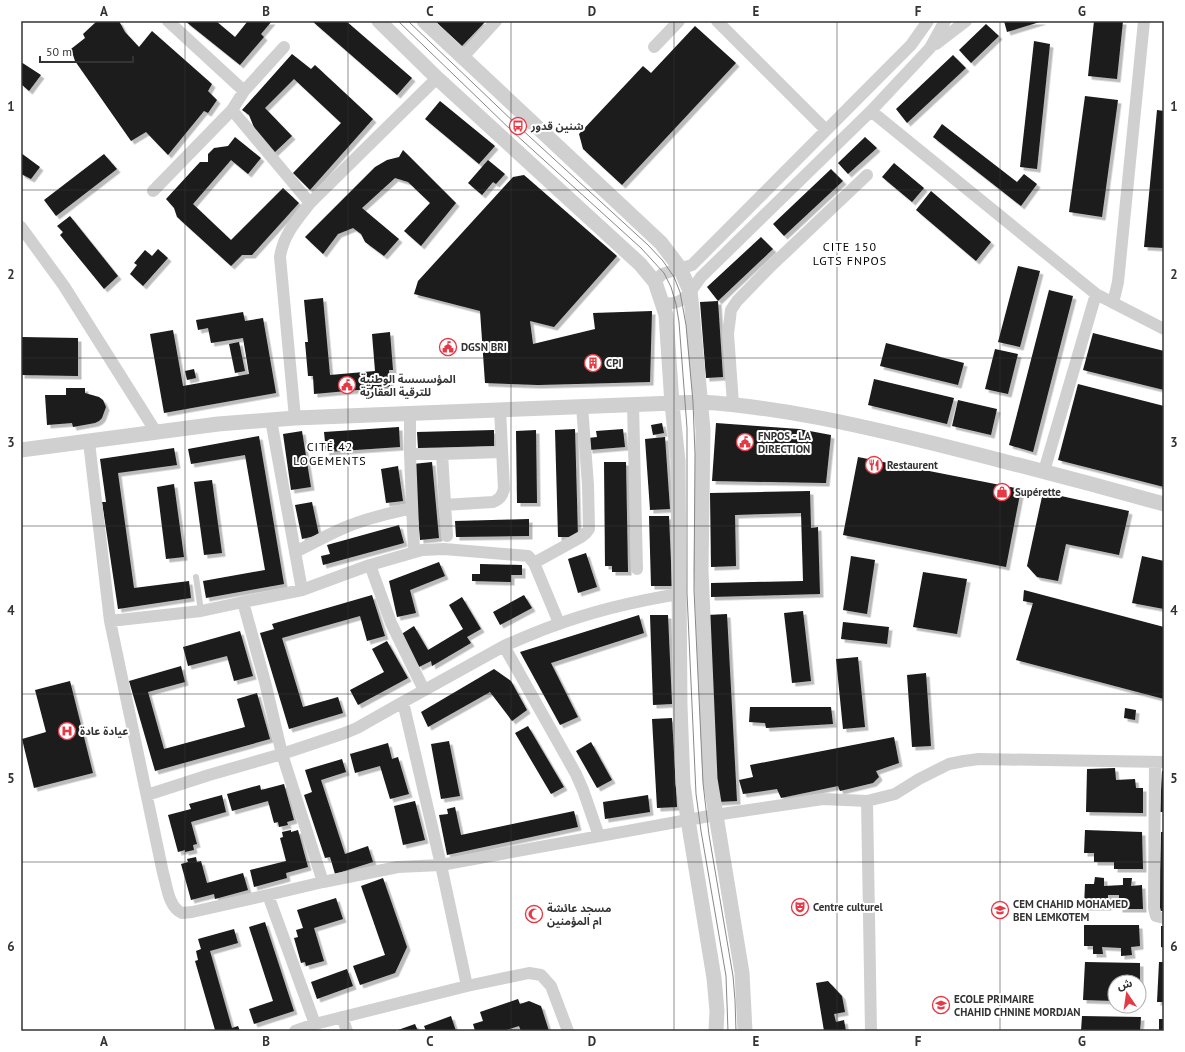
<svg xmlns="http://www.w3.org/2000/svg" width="1185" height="1052" viewBox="0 0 1185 1052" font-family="'PT Sans','Noto Sans Arabic',sans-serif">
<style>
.building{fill:#1a1a1a;filter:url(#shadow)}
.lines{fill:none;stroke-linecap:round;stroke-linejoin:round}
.service{stroke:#d0d0d0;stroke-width:6}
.minor{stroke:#d0d0d0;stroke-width:12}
.tertiary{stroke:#d0d0d0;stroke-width:15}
.tram{stroke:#888;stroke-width:1}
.grid{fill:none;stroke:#333;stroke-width:1;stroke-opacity:0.55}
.labels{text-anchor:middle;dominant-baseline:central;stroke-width:4;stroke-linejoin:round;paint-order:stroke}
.poi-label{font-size:11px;font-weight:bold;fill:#333;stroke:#fff;text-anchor:start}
.neighbourhood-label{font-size:12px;letter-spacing:1px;fill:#000;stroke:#fff}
.neatline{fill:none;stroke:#333;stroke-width:1.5}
.grid-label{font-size:13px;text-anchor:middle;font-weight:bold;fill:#333}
</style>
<defs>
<filter id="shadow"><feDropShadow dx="3.5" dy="3.5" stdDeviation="0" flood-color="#0004"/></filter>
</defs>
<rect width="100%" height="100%" fill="#fff"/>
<path class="building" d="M97 21H119L125 32 139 47 152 31 212 84 208 91 217 100 208 113 204 111 168 155 146 132 131 141 75 61 71 49 85 38 83 34Z
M185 21H216L235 37 247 22 245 21H272L261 34 264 37 240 65Z
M312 21H346L412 78 397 95Z
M435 21H486L462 46Z
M1004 21H1043L1007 32Z
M1094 21H1123L1117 79 1088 76Z
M986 24 999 36 971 63 959 50Z
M695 26 736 63 622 185 583 149 579 134 643 66 651 73Z
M1034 41 1050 44 1037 169 1020 167Z
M292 54 311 69 315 65 373 119 310 190 293 173 341 123 294 79 265 108 292 136 274 153 257 135 249 115 242 110Z
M953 55 966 68 907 123 896 109Z
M21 62 41 75 29 91 21 84Z
M1085 96 1118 100 1102 217 1069 212Z
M440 101 495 146 479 164 425 119Z
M1157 110 1164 111V248L1144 247Z
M942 124 1017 182 1024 174 1037 184 1021 206 933 137Z
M235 137 261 158 248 174 231 160 193 204 231 240 283 188 299 203 252 255H242L231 266 177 217 174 208 166 199 200 162H208V154L214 148 228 146Z
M865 137 877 148 848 174 838 163Z
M403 150 456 203 421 246 404 231 430 203 408 182 395 178 362 208 399 239 384 256 365 242 361 234 353 228 338 234 323 254 305 237 375 167 387 160 399 157Z
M21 153 40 167 31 179 21 174Z
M104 154 117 169 56 216 44 200Z
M488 160 505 174 496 184 493 182 482 195 468 183Z
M894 163 924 188 912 202 882 177Z
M831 169 843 181 784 236 773 224Z
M524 175 617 256 554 327 530 321 533 344 595 329 593 313 652 311 650 382 538 385 485 383 480 311 414 294 418 281 513 177Z
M931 191 991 242 976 261 916 210Z
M70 216 118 276 104 289 60 235 63 232 57 226Z
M761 237 773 249 718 301 723 377 706 378 700 302 718 301 707 287Z
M158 249 168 258 143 286 130 274 137 265 134 263 145 250 152 256Z
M1018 266 1040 271 1020 347 998 342Z
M1049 290 1073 296 1033 452 1009 445Z
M323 298 330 375 375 371 372 334 390 332 393 370H389L390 387 314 394 313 376H308L305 342H308L304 300Z
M243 312 245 321 263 318 276 393 164 413 150 334 173 330 183 386 249 374 243 338 211 343 208 328 198 330 196 320Z
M1093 333 1164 351V390L1083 370Z
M22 337 78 338V376L21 375Z
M239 342 245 371 235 373 229 344Z
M886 343 964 363 958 385 880 366Z
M995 349 1018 354 1008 394 985 389Z
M194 369 196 378 187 380 185 371Z
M874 379 954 398 947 424 868 405Z
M1078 384 1164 406V487L1058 460Z
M66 388H85V393L99 397 103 400 106 407 102 418 99 421 95 423 73 427 72 423 47 425 45 395H66Z
M958 400 997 409 991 435 952 426Z
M662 423 664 433 653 435 651 425Z
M716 423 799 429 831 435 826 483 712 481Z
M399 427 400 447 326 452 324 432Z
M575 429 578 537H558L555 430Z
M623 429 625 447 589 450 588 438 597 437 596 431Z
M494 430V446L418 448 417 432Z
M536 430 537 503H517L516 431Z
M302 431 311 487 291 490 283 434Z
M259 436 284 584 206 598 203 581 265 570 245 455 191 464 188 449Z
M665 437 670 509 650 510 645 439Z
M174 448 177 465 118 473 134 588 189 581 191 598 118 609 102 502H106L100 459Z
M858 457 1021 489 1006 567 843 535Z
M432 462 439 538 420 540 413 464Z
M604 462H626L628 572H612V566H605Z
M398 466 403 501 386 503 381 469Z
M212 480 222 553 204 555 194 482Z
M174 484 184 557 166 559 157 487Z
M810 491 811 528 818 527 820 594 711 597V583L803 581 801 513 735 515 736 566 711 567 710 493Z
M1043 492 1129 511 1119 555 1066 544 1058 581 1037 577 1027 566Z
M312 502 319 535 302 539 295 505Z
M649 516H669L672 586H651Z
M529 519V536L456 537 455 521Z
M399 525 404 543 323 565 321 556 330 554 327 545Z
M586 553 597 587 578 593 568 559Z
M851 556 875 560 867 614 843 610Z
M1142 556 1164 561V609L1132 603Z
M439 562 445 576 410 590 416 613 397 617 389 581Z
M480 564 522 565V575H511V582L472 581V574H480Z
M923 572 967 579 957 634 913 627Z
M1024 590 1164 627V699L1016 660 1033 603 1023 601Z
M372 595 385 636 367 641 360 616 282 638 303 707 338 697 343 713 289 729 260 633 274 629 272 624Z
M524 595 532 608 500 625 493 612Z
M462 597 481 629 467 637 471 643 432 666 431 661 419 667 400 635 414 626 428 650 463 629 449 605Z
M803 611 811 681 792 683 784 613Z
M727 614 737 801 717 802 707 615Z
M639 615 644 633 551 663 578 717 560 725 520 652Z
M650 615H668L672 704 653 705Z
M843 622 889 627 887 644 841 639Z
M240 631 253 676 234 681 227 656 188 666 183 647Z
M387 641 408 678 358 705 350 690 384 672 372 649Z
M858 657 865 727 843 729 836 659Z
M181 666 185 682 148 692 164 749 245 727 237 699 257 693 270 739 155 771 129 681Z
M494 669 511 681 527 710 512 721 490 692 428 727 421 712Z
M926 673 931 746 912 747 907 675Z
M70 681 93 773 34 788 22 739 46 732 35 690Z
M750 707H831L833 724 766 728 765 723 749 722Z
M1125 708 1136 710 1135 720 1124 718Z
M672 718 677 807 657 808 652 719Z
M528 726 564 787 551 794 515 733Z
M894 737 899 763 876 771 879 777 873 783 840 791 838 786 781 798 777 789 743 794 739 780 753 777 750 765Z
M449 741 460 796 441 799 431 744Z
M591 742 612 780 597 788 576 751Z
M388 743 392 759 398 757 409 794 390 799 380 766 355 773 350 754Z
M342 759 346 772 321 780 345 854 368 846 373 862 335 874 330 857 325 858 304 795 312 792 305 770Z
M1115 768 1116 780 1135 779 1136 788H1143V813L1086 812 1087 769Z
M1162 771H1164V812H1160Z
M284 784 294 820 287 822 288 825 279 827 278 822 274 823 268 801 232 811 227 794 260 785 261 790Z
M222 795 226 812 191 822 197 844 193 845 194 850 185 852V850L178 852 168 815 191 809 189 804Z
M648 795 650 812 605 819 603 802Z
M415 801 425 840 403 845 394 806Z
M455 807 461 835 574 811 578 827 447 855 439 815 448 814 447 809Z
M291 830V832L298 830 308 867 286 873 287 878 254 887 250 870 286 861 280 838 283 837 282 832Z
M1085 830 1142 832 1143 869H1114V862H1094V853H1084Z
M1161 832H1164V911H1159Z
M196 857 197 862 201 861 207 883 243 873 248 890 215 899 214 894 191 900 181 864 188 862 187 859Z
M1095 877 1104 878V886L1123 885V878H1132L1131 886 1142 885 1143 909H1119V895H1108V907H1084L1085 884H1094Z
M383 878 407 947 395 973 360 985 353 966 385 955 361 886Z
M336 898 343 919 314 928 324 961 306 966 305 962 301 963 294 938 298 937 296 930 303 928 297 910Z
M265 922 294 1011 254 1024 249 1009 273 1001 249 927Z
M1084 925H1139L1140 946 1131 947 1132 955 1121 956V948L1102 947 1103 954H1093V946H1084Z
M1161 926H1164V948L1161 947Z
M234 929 238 943 210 951 232 1028 238 1026 240 1031H218L215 1030 195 961 198 960 196 951 201 949 198 939Z
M1085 962 1140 963V982H1115V1001L1083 1000Z
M1159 962H1164V1002H1157Z
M347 969 353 986 317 999 311 982Z
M828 981 842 996 845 1012 834 1014 836 1022 844 1020 846 1031H824L816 983Z
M518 999 520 1004 529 1001 541 1006 549 1031H521L519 1026 503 1031H475L473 1024 483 1021 480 1012Z
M451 1016 456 1031H426L424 1026Z
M1082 1016 1141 1017 1140 1031H1081Z
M1159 1019H1164V1031H1159Z
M415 1024 418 1031H395Z"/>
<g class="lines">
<path class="service" d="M196 577 201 611"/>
<path class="minor" d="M168 21 244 91
M717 21 826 130
M936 44 966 21
M654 47 679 21
M463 57 496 21
M232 110 310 203
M871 111 1096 294 1164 329
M153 191 232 110 244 91 284 47
M21 227 64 286 156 432
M655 282 662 274 692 265 911 45 928 21
M662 303C684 306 689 293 701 277L871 111 930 48 945 21
M1113 303 1118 282 1144 21
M633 404 637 569
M733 404 728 334 731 310 737 301 769 268 867 175
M410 413V454H442L447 536
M295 418 280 257C283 235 297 220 310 203L437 78
M271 420 302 590
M89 442 110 621 201 611 243 602 265 682 282 754 323 882 398 867 441 865 715 815 823 799 867 801 871 1031
M410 454 414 552
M442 454 502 452
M1044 471 1096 294
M444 505 493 502C500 499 502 496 504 489L500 410
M295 552C314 543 332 532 351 525 371 517 391 513 412 508
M534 563 581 537 586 533 589 529 588 485 582 406
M370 565 391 623 424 690
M243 602 302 590 370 565 422 550 444 549 528 556 534 563 559 623
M110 621 163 873C167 885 168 907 182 913L192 912 268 895 323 882
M504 646C520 639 536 632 553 626 593 611 636 601 679 594
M403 702 504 646 576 774 583 790 599 836
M1155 762 1154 908 1156 916 1164 918
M147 795 209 775 282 754 345 733 357 728 403 702 441 865 467 986 315 1024 268 895
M867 801 895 794 919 779 949 764 964 761 979 759 1164 762
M467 986 529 973 541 975 551 986 568 1031
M342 1017 347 1031
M295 1031 315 1024"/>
<path class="tertiary" d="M379 21 437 78 640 264 655 282 666 315 672 404 678 461 680 706 683 784 688 820 714 978 717 1011 716 1031
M424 21 661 243 680 268 690 291 692 309 703 430 701 570 710 779 742 973 745 1031
M21 450 218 424 295 418 700 402C781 407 858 425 936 444 1012 463 1088 483 1164 504"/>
<path class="tram" d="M398 21 513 132 641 248 664 273 671 287 676 304 679 322 687 428V593L696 794 701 831 726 976 728 1031
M408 21 518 126 648 245 663 261 674 277 680 292 686 325 693 402 695 454 694 590 703 783 709 835 733 976 735 1000 736 1031"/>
</g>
<path class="grid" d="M185 21V1031M348 21V1031M511 21V1031M674 21V1031M837 21V1031M1000 21V1031M21 190H1164M21 358H1164M21 526H1164M21 694H1164M21 862H1164"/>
<defs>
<g id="bus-ring" transform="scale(0.9)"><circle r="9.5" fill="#fff" stroke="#e63946" stroke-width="1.5"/><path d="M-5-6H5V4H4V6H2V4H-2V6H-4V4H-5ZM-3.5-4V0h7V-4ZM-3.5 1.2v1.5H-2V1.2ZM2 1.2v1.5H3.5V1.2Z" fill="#e63946"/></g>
<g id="civic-ring" transform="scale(0.9)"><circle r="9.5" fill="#fff" stroke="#e63946" stroke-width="1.5"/><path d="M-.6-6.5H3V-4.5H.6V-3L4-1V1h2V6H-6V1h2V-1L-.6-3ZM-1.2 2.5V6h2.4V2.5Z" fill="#e63946"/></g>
<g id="building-ring" transform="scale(0.9)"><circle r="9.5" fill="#fff" stroke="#e63946" stroke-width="1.5"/><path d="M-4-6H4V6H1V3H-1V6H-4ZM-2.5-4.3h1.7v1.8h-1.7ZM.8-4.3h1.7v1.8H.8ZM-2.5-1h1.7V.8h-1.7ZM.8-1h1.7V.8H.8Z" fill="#e63946"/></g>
<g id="restaurant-ring" transform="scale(0.9)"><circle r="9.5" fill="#fff" stroke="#e63946" stroke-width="1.5"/><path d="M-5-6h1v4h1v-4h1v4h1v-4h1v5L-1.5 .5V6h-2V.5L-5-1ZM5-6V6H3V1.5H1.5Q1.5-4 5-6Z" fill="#e63946"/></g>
<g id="shop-ring" transform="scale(0.9)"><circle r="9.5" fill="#fff" stroke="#e63946" stroke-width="1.5"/><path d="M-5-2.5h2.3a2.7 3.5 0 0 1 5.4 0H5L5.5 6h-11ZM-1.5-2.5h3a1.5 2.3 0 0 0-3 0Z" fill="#e63946"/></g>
<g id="hospital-ring" transform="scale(0.9)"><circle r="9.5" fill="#fff" stroke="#e63946" stroke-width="1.5"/><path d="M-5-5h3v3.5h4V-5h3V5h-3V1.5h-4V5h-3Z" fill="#e63946"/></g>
<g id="theatre-ring" transform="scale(0.9)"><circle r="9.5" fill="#fff" stroke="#e63946" stroke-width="1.5"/><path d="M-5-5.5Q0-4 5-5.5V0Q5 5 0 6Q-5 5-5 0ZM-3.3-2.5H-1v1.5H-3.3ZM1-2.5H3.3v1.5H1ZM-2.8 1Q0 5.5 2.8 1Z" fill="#e63946"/></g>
<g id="school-ring" transform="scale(0.9)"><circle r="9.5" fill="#fff" stroke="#e63946" stroke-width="1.5"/><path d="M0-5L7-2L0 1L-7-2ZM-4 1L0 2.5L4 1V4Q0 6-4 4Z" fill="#e63946"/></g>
<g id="mosque-ring" transform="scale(0.9)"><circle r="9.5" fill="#fff" stroke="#e63946" stroke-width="1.5"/><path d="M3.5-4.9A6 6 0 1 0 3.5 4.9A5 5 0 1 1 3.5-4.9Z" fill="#e63946"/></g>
</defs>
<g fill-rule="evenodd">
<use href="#bus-ring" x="518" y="126"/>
<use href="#civic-ring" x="448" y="347"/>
<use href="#building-ring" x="593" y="363"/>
<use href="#civic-ring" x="347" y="385"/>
<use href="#civic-ring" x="745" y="442"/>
<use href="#restaurant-ring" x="874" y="465"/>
<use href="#shop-ring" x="1002" y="492"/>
<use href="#hospital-ring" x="67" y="731"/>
<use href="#theatre-ring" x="800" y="907"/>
<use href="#school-ring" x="1000" y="910"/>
<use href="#mosque-ring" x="534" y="914"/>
<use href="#school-ring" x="941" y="1005"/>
</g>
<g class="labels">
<g class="poi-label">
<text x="531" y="126">شنين قدور</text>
<text x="461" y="347">DGSN BRI</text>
<text x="606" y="363">CPI</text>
<text x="360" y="379">المؤسسسة الوطنية<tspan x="360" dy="13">للترقية العقارية</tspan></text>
<text x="758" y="436">FNPOS - LA<tspan x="758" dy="13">DIRECTION</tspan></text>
<text x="887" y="465">Restaurent</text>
<text x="1015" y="492">Supérette</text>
<text x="80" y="731">عيادة عادة</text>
<text x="1013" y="904">CEM CHAHID MOHAMED<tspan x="1013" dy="13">BEN LEMKOTEM</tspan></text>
<text x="813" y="907">Centre culturel</text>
<text x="547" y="908">مسجد عائشة<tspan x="547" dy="13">ام المؤمنين</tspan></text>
<text x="954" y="999">ECOLE PRIMAIRE<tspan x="954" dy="13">CHAHID CHNINE MORDJAN</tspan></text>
</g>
<g class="neighbourhood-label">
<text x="850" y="246">CITE 150<tspan x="850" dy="14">LGTS FNPOS</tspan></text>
<text x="330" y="446">CITÉ 42<tspan x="330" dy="14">LOGEMENTS</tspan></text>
</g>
</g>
<rect width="1185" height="1052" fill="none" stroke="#ffffff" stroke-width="44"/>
<g transform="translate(1127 994) rotate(347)"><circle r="19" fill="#ffffff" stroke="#adadad"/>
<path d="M0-3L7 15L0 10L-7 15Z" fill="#e63946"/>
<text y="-6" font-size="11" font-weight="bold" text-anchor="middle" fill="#333333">ش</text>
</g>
<path d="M40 56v6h93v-6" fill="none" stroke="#333333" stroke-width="2"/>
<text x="46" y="56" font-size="12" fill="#333333" stroke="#ffffff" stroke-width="3" paint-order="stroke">50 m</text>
<rect x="22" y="22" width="1141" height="1008" class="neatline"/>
<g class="grid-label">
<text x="104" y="16">A</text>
<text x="266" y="16">B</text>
<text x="430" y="16">C</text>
<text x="592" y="16">D</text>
<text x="756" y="16">E</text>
<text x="918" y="16">F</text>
<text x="1082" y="16">G</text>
<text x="11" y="111">1</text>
<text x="1174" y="111">1</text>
<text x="11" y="279">2</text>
<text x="1174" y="279">2</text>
<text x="11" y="447">3</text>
<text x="1174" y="447">3</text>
<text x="11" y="615">4</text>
<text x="1174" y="615">4</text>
<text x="11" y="783">5</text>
<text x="1174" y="783">5</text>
<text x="11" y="951">6</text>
<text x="1174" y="951">6</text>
<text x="104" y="1046">A</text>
<text x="266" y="1046">B</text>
<text x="430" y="1046">C</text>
<text x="592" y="1046">D</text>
<text x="756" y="1046">E</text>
<text x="918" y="1046">F</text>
<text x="1082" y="1046">G</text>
</g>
</svg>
